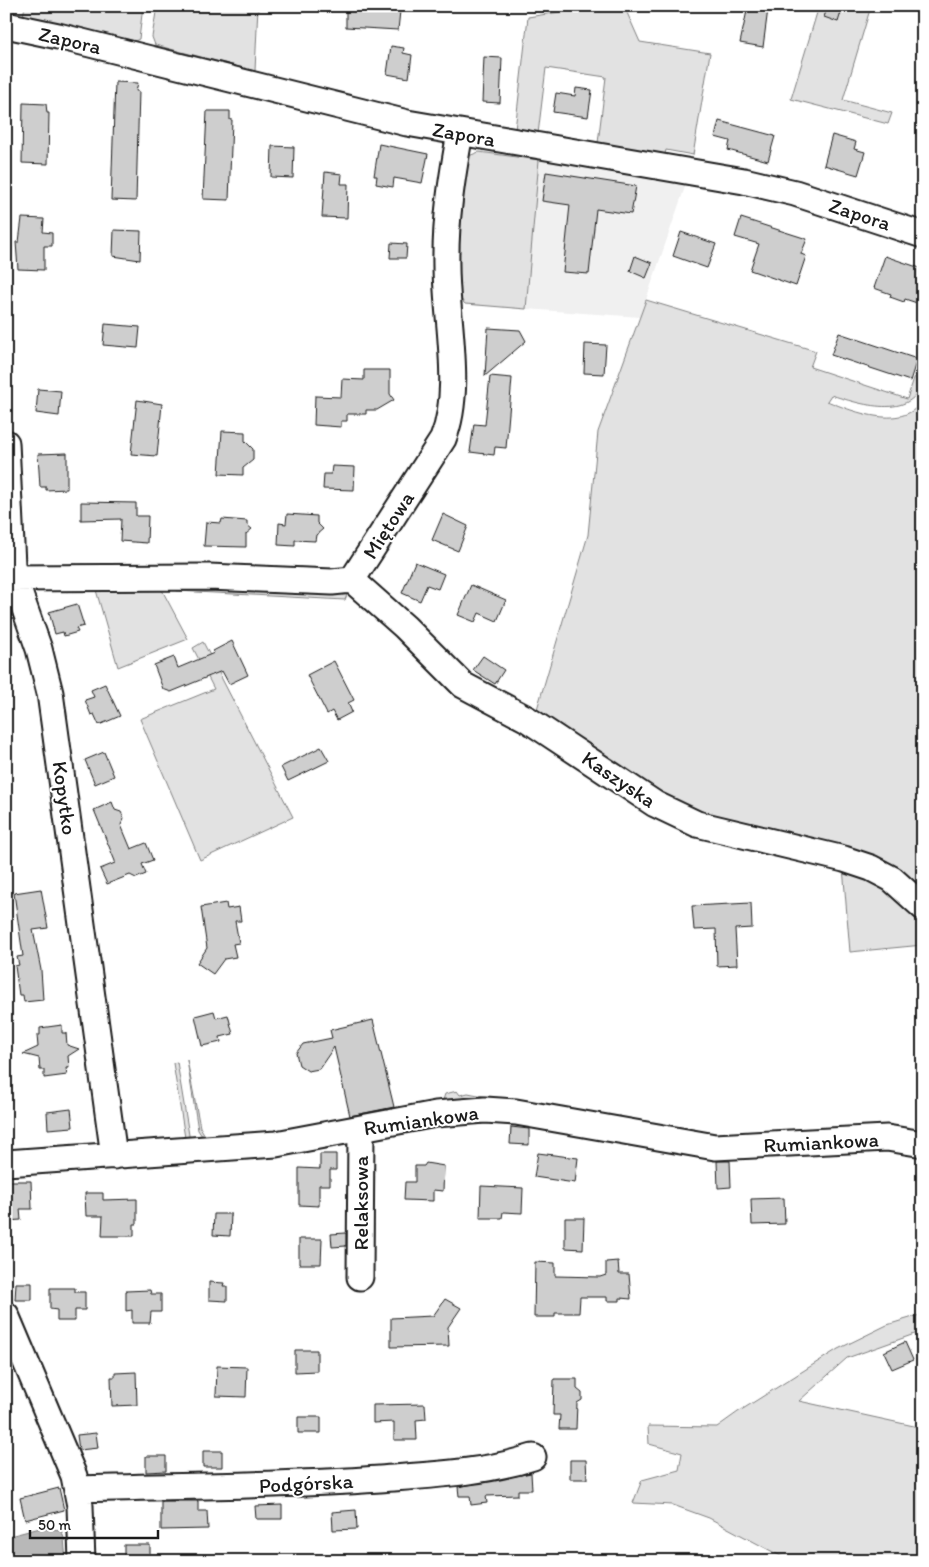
<svg xmlns="http://www.w3.org/2000/svg" width="929" height="1567" viewBox="0 0 929 1567" font-family="Itim,sans-serif">
<style>
.built{fill:#f0f0f0}
.green{fill:#e2e2e2;stroke:#7f7f7f}
.water{fill:#b8b8b8;stroke:#7a7a7a}
.building{fill:#cecece;stroke:#1c1c1c}
.lines{fill:none;stroke-linecap:round;stroke-linejoin:round}
.minor-casing{stroke:#1c1c1c;stroke-width:29}
.minor{stroke:#fff;stroke-width:25}
.labels{text-anchor:middle;dominant-baseline:central;stroke-width:4;stroke-linejoin:round;paint-order:stroke}
.street-label{font-size:21px;fill:#1c1c1c;stroke:#fff}
</style>
<rect width="100%" height="100%" fill="#fff"/>
<filter id="ink" filterUnits="userSpaceOnUse"><feTurbulence type="fractalNoise" baseFrequency=".02" numOctaves="2"/><feDisplacementMap in="SourceGraphic" scale="10" xChannelSelector="R" yChannelSelector="G"/><feConvolveMatrix kernelMatrix="1 2 1 2 8 2 1 2 1" color-interpolation-filters="sRGB"/></filter>
<g filter="url(#ink)">
<path class="built" d="M539 160 686 184 640 317 526 309Z"/>
<path class="green" d="M25 6H143L139 39 135 41 23 16Z
M157 6H258L255 71 155 45 152 37Z
M597 6H624L640 42 710 53 693 155 666 150 665 154 598 143 606 77 546 68 538 134 515 130 528 17Z
M819 6H871L843 100 892 113 888 124 791 99Z
M479 152 539 160 526 309 465 304 458 296C458 250 459 203 466 157Z
M646 300 816 351 810 367 907 399 923 352C923 360 924 371 923 379 914 423 857 403 831 395L827 401C854 412 905 432 923 399V901L893 876 703 821 468 683 459 664 484 686 535 716 588 535 598 432Z
M178 584 348 592 345 600 177 591Z
M96 590H162L188 639 118 667Z
M203 642 293 817 200 860 140 719 214 689 193 648Z
M843 867 876 876 923 912V945L850 952Z
M187 1060 200 1127 206 1137 358 1123 443 1100 445 1094 457 1091 460 1095 468 1093 571 1113 369 1123 204 1139 198 1130Z
M177 1062 189 1135V1140L185 1138 173 1063Z
M923 1314V1331L847 1358 799 1401 923 1428V1561H790L709 1518 673 1505 633 1503 642 1480 679 1470 682 1453 649 1444 648 1426 717 1427 738 1412 838 1349 887 1325Z"/>
<path class="water" d="M40 1528 61 1530 64 1538 66 1561H6V1537Z"/>
<path class="building" d="M748 6H766L765 9H768L763 47 740 43Z
M828 6H843L838 22 824 17Z
M359 8 400 11 398 30 346 27V11H359Z
M391 46 404 48 403 53 412 55 409 78 387 74Z
M484 57 502 58 500 103 482 102Z
M115 82 138 83 136 91H139L136 201 111 200Z
M576 88 592 90 588 117 553 112 556 93 575 96Z
M23 103 46 104 47 113H49L48 164 22 163Z
M207 111H230V120H232L229 200 203 199Z
M719 121 775 136 768 161 728 150 730 141 715 137Z
M832 135 856 142 854 149 865 152 858 175 824 165Z
M379 144 428 154 422 183 394 178 393 187 376 184 377 176H374Z
M272 146 294 147 293 178 271 177Z
M325 172 342 174 341 184H348L347 218 322 217Z
M546 172 636 186 631 214 596 209 589 274 563 272 570 205 542 201Z
M22 218 44 219 43 232 52 233V246H44V270L18 269 16 242H19Z
M741 218 807 239 801 254 806 256 796 286 750 270 759 244 735 237Z
M114 230 141 231 140 260 113 256Z
M681 232 716 244 707 268 673 256Z
M391 243 407 244 406 258H390Z
M635 256 652 263 646 278 630 271Z
M885 256 923 269V305L905 299 904 302 890 297 891 294 874 288Z
M105 324 140 327 138 348 103 345Z
M488 328 520 330 526 341 485 376Z
M839 333 917 359 910 381 831 355Z
M585 344 606 345 604 374 584 373Z
M364 370H390V394L394 400 377 410H366V414H347V421H341V427L314 425 315 396 341 397 342 379 364 380Z
M490 376 512 378 506 448 495 447 494 455 470 452 474 424 485 425Z
M38 389 61 391 59 416 36 413Z
M137 400 162 404 157 456 131 454Z
M222 431 245 432V441L253 449V460L243 468V475L219 474Z
M67 453V489L46 490V487H40L38 454Z
M332 466 355 467 354 490 323 489 324 474H331Z
M81 502 136 503V516H148L147 543 120 541 121 519 81 520Z
M287 514 317 516V523L323 529 316 535 315 541 295 540V546L278 545 279 523 286 524Z
M443 514 468 526 458 551 432 540Z
M222 519 247 521V525L252 529 246 534V547L204 546 206 522 221 523Z
M415 562 444 574 438 589 427 585 420 601 402 593Z
M471 585 506 600 497 621 479 613 475 622 458 615Z
M77 604 84 626 76 628 78 632 64 636 63 632 55 634 49 612Z
M232 641 248 675 229 684 222 671 171 692 163 689 154 665 174 657 178 668 214 653 213 651Z
M483 656 504 670 495 684 473 670Z
M334 661 354 700 348 703 352 712 337 720 332 711 327 714 307 675Z
M105 684 120 716 99 725 94 714 91 715 85 700 94 697 91 690Z
M321 747 329 761 288 781 281 767Z
M104 752 114 776 95 784 85 760Z
M112 802 115 810 121 812 124 818 121 825 131 849 146 843 153 860 142 864 146 874 136 878 130 875 107 884 100 869 115 863V861L94 810Z
M41 889 48 928 33 930 41 970 43 1000 24 1002 23 995H19L15 966 19 965 17 957 23 956 14 893Z
M226 903 227 909 239 907 241 921H235L239 943 233 944 236 957 224 959 213 974 197 963 207 948 201 907Z
M751 903 752 928 735 929 737 965 717 966 716 929 694 930 692 906Z
M214 1011 216 1018 228 1015 233 1034 220 1037 221 1042 202 1046 195 1016Z
M373 1020 394 1107 350 1116 334 1047 319 1069 308 1071 299 1065 296 1053 303 1044 332 1038 330 1030Z
M62 1025V1033H66L67 1045 79 1049 68 1056 69 1068H66L67 1075 44 1078V1070H40L39 1058 23 1054 38 1047 37 1035H40V1028Z
M71 1109 73 1127 48 1129 47 1112Z
M511 1127 529 1129V1145L510 1144Z
M538 1153 578 1158 575 1183 534 1177Z
M320 1154H336V1170H330V1185H319V1206L299 1205V1168L320 1169Z
M717 1161H730L731 1187 718 1188Z
M426 1163 444 1166 443 1191 433 1190V1201L404 1200 405 1182H415V1166H424Z
M6 1181H31L32 1209H20L21 1220 6 1221Z
M481 1186 523 1188 522 1213 503 1212 502 1218H480Z
M85 1193H103V1200L137 1199V1224H134V1236H102L103 1216H86Z
M784 1198 785 1224 752 1225 751 1199Z
M214 1214H231L230 1236 213 1235Z
M565 1218H584L583 1249 565 1248Z
M346 1233V1246L332 1247 331 1234Z
M299 1239H322L321 1264H299Z
M618 1261 619 1274H629L631 1299 620 1298V1301H607V1297H580L579 1313H555V1317H534L535 1262 555 1263V1276L600 1277 606 1275V1262Z
M209 1282 224 1283 223 1286H227V1301L209 1300Z
M16 1283H32V1300H15Z
M50 1288H75V1292H85V1310H75V1321H57V1310L50 1309Z
M150 1290 151 1294H161V1312H151L150 1323H132V1310L126 1311V1291Z
M445 1299 461 1308 448 1327 449 1346 391 1347V1318L433 1316Z
M905 1342 913 1360 892 1369 884 1352Z
M295 1350H317V1371L295 1372Z
M217 1366 247 1367 246 1397 216 1396Z
M136 1372 137 1405 112 1406 111 1377H115V1373Z
M554 1379H577V1389L582 1393V1400L577 1403 576 1429H559L560 1415H553Z
M425 1404 426 1419 416 1420 417 1440H394V1422L373 1423V1405Z
M298 1417H321V1433H298Z
M96 1433 98 1448 79 1450 77 1435Z
M203 1451H222V1467H203Z
M146 1456H166V1471L146 1472Z
M570 1460H586L587 1479H570Z
M531 1473 532 1490H518V1495L486 1496 487 1503 471 1505 470 1496H459L458 1487Z
M59 1488 64 1510 25 1520 20 1498Z
M161 1501H198V1511H207L208 1529 161 1530Z
M282 1505V1519H256L255 1506Z
M356 1510 357 1529 333 1530 332 1512Z
M124 1545H150V1561H124Z"/>
<g class="lines">
<g class="minor-casing">
<path id="minor" d="M6 25 58 36 407 123 744 181 795 193 923 235
M6 443 12 565 14 578 39 649 50 693 114 1156
M6 578 209 577 332 582 352 580 443 439C463 389 446 320 446 266 445 221 452 177 460 133
M352 580 405 627 463 685 527 719 655 804 697 824 844 859 871 868 892 879 923 907
M6 1163 276 1144 436 1114 485 1110 516 1112 715 1147 887 1138 923 1144
M360 1277 361 1129
M6 1315 74 1476 80 1506 82 1561
M78 1489C179 1486 279 1486 380 1479 431 1475 484 1473 533 1457"/>
</g>
<use href="#minor" class="minor"/>
</g>
</g>
<g class="labels">
<g class="street-label">
<text transform="translate(70 40) rotate(13)">Zapora</text>
<text transform="translate(464 134) rotate(10)">Zapora</text>
<text transform="translate(860 214) rotate(18)">Zapora</text>
<text transform="translate(388 525) rotate(-57)">Miętowa</text>
<text transform="translate(619 779) rotate(34)">Kaszyska</text>
<text transform="translate(65 798) rotate(82)">Kopytko</text>
<text transform="translate(421 1120) rotate(-8)">Rumiankowa</text>
<text transform="translate(821 1142) rotate(-3)">Rumiankowa</text>
<text transform="translate(360 1203) rotate(-90)">Relaksowa</text>
<text transform="translate(306 1483) rotate(-3)">Podgórska</text>
</g>
</g>
<rect width="929" height="1567" fill="none" stroke="#fff" stroke-width="25"/>
<rect x="12" y="12" width="904" height="1542" fill="none" stroke="#1c1c1c" stroke-width="2" filter="url(#ink)"/>
<path d="M30 1530v8h128v-8" fill="none" stroke="#1c1c1c" stroke-width="2.5"/>
<text x="38" y="1530" font-size="15" fill="#1c1c1c" stroke="#ffffff" stroke-width="4" paint-order="stroke">50 m</text>
</svg>
